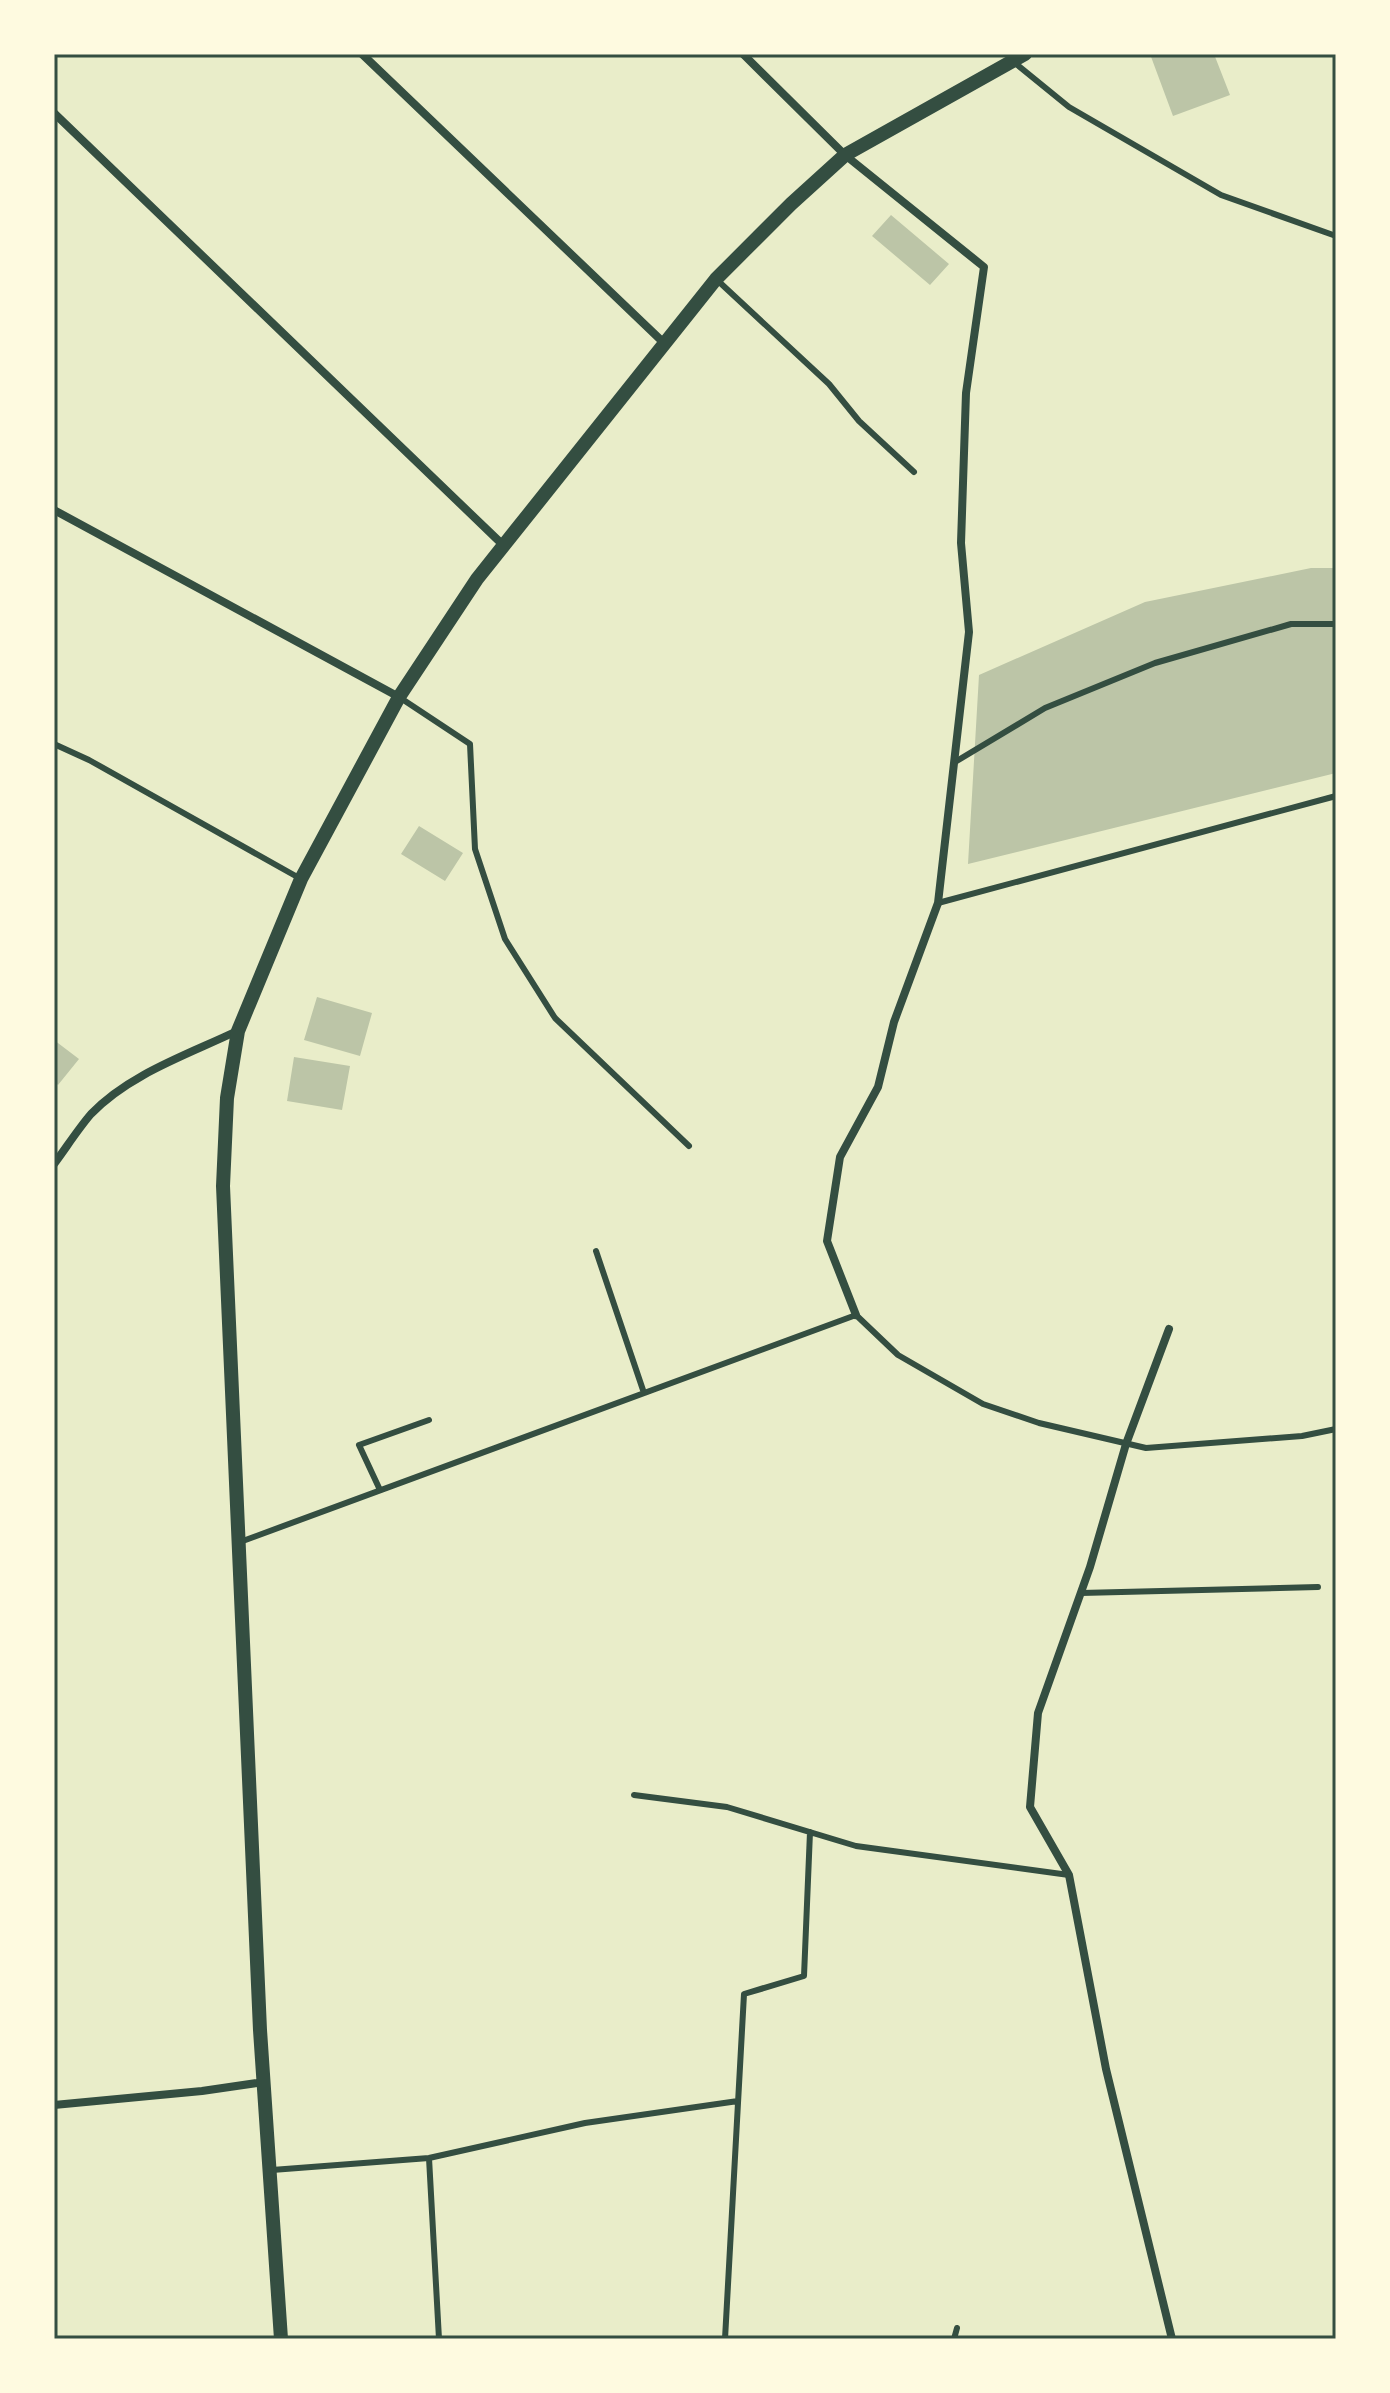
<svg xmlns="http://www.w3.org/2000/svg" width="1390" height="2393" viewBox="0 0 1390 2393" font-family="'PT Sans',sans-serif">
<style>
.building{fill:#bcc5a7}
.lines{fill:none;stroke-linecap:round;stroke-linejoin:round}
.service{stroke:#344e41;stroke-width:6}
.minor{stroke:#344e41;stroke-width:8}
.tertiary{stroke:#344e41;stroke-width:14}
.neatline{fill:none;stroke:#344e41;stroke-width:3}
</style>
<rect width="100%" height="100%" fill="#e9edc9"/>
<path class="building" d="M1150 54H1214L1230 95 1173 116Z
M891 215 949 264 930 285 872 236Z
M1311 568H1336V773L968 864 979 675 1145 602Z
M419 826 463 853 445 881 401 854Z
M317 997 372 1013 360 1056 304 1040Z
M54 1040 79 1059 58 1085 54 1081Z
M294 1057 350 1066 342 1110 287 1101Z"/>
<g class="lines">
<path class="service" d="M1015 63 1069 107 1221 195 1336 236
M716 279 829 384 859 421 914 472
M399 697 470 744 475 849 505 939 555 1018 689 1146
M54 744 89 760 301 879
M955 762 1045 708 1155 663 1291 624H1336
M938 903 1336 796
M596 1251 644 1393
M380 1490 359 1445 429 1420
M240 1542 856 1315 898 1355 983 1404 1039 1423 1146 1448 1302 1436 1336 1429
M1081 1593 1318 1587
M634 1795 727 1807 856 1846 1069 1875
M429 2158 439 2339
M272 2170 429 2158 585 2123 738 2101
M725 2339 744 1994 804 1976 810 1832
M954 2339 957 2328"/>
<path class="minor" d="M362 54 665 344
M743 54 845 155 984 267 966 393 961 543 969 632 938 903 894 1022 878 1087 840 1157 827 1241 856 1315
M54 113 502 544
M54 510 399 697
M54 1164C66 1148 78 1129 91 1114 129 1074 189 1054 237 1031
M1169 1329 1126 1444 1090 1567 1038 1713 1030 1807 1069 1875 1106 2069 1172 2339
M54 2105 202 2091 264 2082"/>
<path class="tertiary" d="M281 2339 260 2030 223 1186 227 1098 238 1031 301 879 399 697 477 579 716 279 791 204 845 155 1025 54"/>
</g>
<rect width="1390" height="2393" fill="none" stroke="#fefae0" stroke-width="112"/>
<rect x="56" y="56" width="1278" height="2281" class="neatline"/>
</svg>
